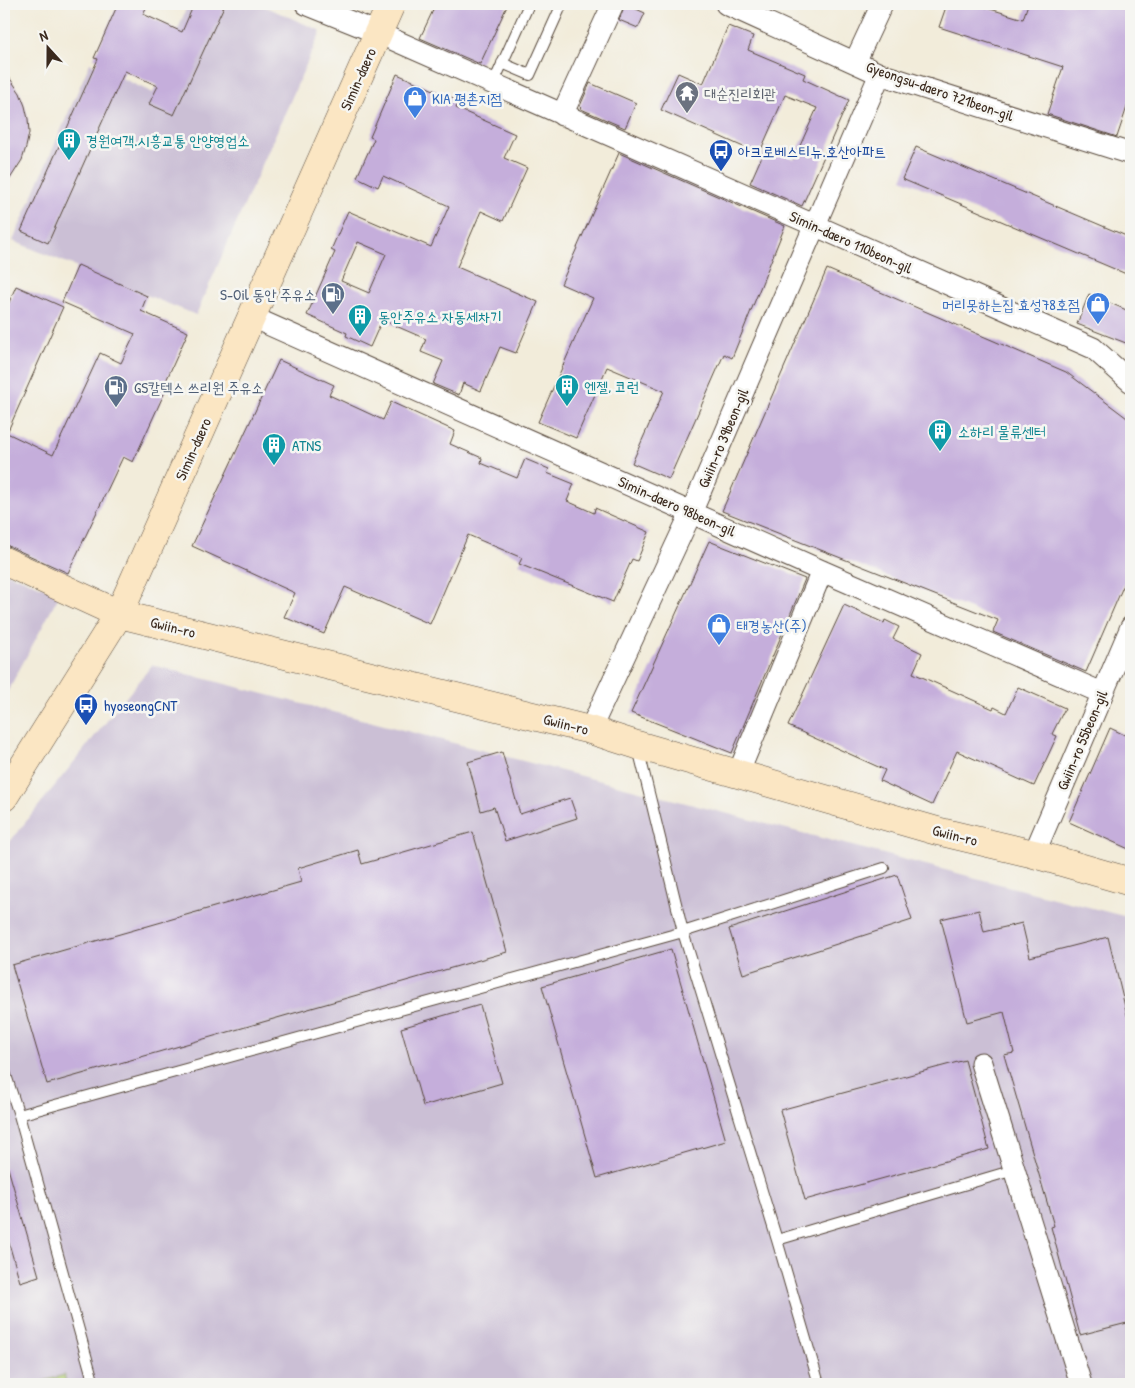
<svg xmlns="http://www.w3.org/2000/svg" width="1135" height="1388" viewBox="0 0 1135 1388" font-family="'Patrick Hand','Poor Story',sans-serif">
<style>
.industrial{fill:#cbbfd5}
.green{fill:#afcc72;stroke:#757b48}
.building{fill:#c5aedb;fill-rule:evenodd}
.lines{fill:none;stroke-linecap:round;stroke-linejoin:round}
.lane-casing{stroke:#56473a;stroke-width:12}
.street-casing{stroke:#56473a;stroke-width:23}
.secondary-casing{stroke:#56473a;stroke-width:29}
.lane{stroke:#fff;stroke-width:10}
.street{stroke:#fff;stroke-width:21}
.secondary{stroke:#fbe6c3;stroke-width:28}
.labels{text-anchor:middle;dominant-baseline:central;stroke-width:5;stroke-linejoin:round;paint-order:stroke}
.street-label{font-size:15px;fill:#3b2a1e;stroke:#f6f6f2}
.worship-label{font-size:15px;fill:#5b616d;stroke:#f6f6f2;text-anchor:start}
.shop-label{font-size:15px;fill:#366cbe;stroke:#f6f6f2;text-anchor:start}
.culture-label{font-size:15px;fill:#0d838f;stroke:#f6f6f2;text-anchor:start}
.transit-label{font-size:15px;fill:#164399;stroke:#f6f6f2;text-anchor:start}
.service-label{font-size:15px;fill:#4e5e75;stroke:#f6f6f2;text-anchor:end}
</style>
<rect width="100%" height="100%" fill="#f6f6f2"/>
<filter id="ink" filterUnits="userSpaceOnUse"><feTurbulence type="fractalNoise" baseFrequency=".02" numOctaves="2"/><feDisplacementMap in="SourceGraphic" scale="10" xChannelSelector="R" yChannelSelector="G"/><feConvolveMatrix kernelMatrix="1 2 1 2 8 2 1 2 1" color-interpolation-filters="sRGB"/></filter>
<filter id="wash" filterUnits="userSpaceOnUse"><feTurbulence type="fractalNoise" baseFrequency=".0096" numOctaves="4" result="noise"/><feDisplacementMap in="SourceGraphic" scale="20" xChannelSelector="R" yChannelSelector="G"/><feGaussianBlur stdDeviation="1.12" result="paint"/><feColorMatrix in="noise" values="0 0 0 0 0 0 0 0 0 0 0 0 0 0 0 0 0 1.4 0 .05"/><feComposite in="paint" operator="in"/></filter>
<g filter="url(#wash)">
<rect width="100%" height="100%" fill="#f2ecda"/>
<path class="industrial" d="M188 4H259L321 31 196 315 13 241 90 63 153 93Z
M4 572 60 594 4 698Z
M152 665 1131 918V1384H4V849Z"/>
<path class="green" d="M64 1375 67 1384H33Z"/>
<g id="blocks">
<path class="building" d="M118 4H148L143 14 182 32 194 4H225L174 115 149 104 158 86 125 71 48 243 21 231 98 59 94 58Z
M436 4H508L480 64 420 38Z
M625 4 645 13 638 28 619 20Z
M947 4H974L1023 19 1028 4H1131V95L1117 137 1047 114 1063 67 939 27Z
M728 26 753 36 748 50 805 74 803 79 849 100 802 206 750 183 766 147 794 159 817 108 785 95 759 154 661 110 678 73 703 84Z
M4 70 20 93 25 106 28 119 29 133 26 147 22 160 4 188Z
M397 74 459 101 456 108 515 134 504 158 527 168 503 221 481 211 457 267 538 302 516 353 500 347 481 391 463 383 459 395 433 384 443 361 421 352 426 339 382 320 370 347 346 336 347 333 307 315 335 252 331 250 348 211 431 247 449 206 383 176 378 187 357 177 374 139 370 137ZM358 242 386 254 369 293 341 281Z
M590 83 636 103 625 128 581 109 580 106Z
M916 147 1131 238V276L902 179Z
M619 153 785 226 732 358 724 354 669 479 632 463 664 391 607 367 576 438 538 422 593 298 561 284Z
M78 265 147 296 141 311 188 332 165 383 168 385 133 462 123 457 68 573 4 544V314L16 286 63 307 7 433 53 455 100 353 121 363 135 334 62 302Z
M827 269 1066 372 1131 421V568L1086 672 993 632 998 620 722 511Z
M1089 294 1131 312V345L1077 324Z
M279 360 334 385 329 395 383 420 391 402 455 431 450 444 482 458 481 463 517 478 525 459 549 469 547 473 574 484 567 501 594 513 595 508 649 532 637 561 632 559 613 602 519 564 522 558 468 535 430 624 345 587 324 634 284 617 295 593 192 546Z
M709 541 805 579 732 753 631 713Z
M844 605 884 623 885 620 899 627 893 639 922 653 913 673 993 709 994 707 1006 713 1018 687 1065 708 1052 734 1057 736 1034 786 957 751 932 805 880 781 885 770 788 726Z
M1110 728 1131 738V850L1069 822Z
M502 752 520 814 570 798 577 818 505 841 494 807 481 811 468 762Z
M473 832 507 952 47 1084 12 965 301 882 298 868 358 850 362 864Z
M897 875 912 920 743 974 729 929Z
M979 910 984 932 1022 923 1030 957 1108 937 1128 1019 1131 1018V1322L1080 1335 1051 1227 1054 1226 1004 1055 1014 1053 1004 1012 967 1022 941 919Z
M671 949 726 1141 597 1178 542 986Z
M480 1005 502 1083 423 1106 401 1028Z
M965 1060 989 1149 805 1200 780 1110Z
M8 1168 39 1276 20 1282 4 1226V1169Z"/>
</g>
</g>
<g filter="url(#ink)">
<use href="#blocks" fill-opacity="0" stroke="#56473a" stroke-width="1"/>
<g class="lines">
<g class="lane-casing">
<path id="lane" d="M502 63 530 75 562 4
M491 83 498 73 529 4
M638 748 683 932 777 1240 819 1384
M4 1069 19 1115 94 1384
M19 1115 683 932 884 868
M777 1240 1014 1170"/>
</g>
<g class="street-casing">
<path id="street" d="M306 4 378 33 1093 348 1131 382
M726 4 880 74 1131 154
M855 62 882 4
M562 115 613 4
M252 317 822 571 1102 693
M590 730 691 513 880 74
M738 774 822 571
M1034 854 1131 627
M981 1063 1081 1384"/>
</g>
<g class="secondary-casing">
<path id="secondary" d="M4 561 119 614 590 730 637 745 937 831 1034 854 1131 882
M4 797 119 614 391 4"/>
</g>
<use href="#lane" class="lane"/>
<use href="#street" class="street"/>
<use href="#secondary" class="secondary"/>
</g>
</g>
<defs>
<g id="temple-pin" transform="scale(1.25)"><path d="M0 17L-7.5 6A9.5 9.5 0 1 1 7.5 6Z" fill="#6b7280" stroke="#f6f6f2"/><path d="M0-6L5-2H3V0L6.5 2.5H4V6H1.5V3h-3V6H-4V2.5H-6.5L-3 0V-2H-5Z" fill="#fff"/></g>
<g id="shop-pin" transform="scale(1.25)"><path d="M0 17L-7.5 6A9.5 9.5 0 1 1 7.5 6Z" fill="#3f7fe0" stroke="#f6f6f2"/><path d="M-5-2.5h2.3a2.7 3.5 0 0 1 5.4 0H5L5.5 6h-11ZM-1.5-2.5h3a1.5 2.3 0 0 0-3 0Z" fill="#fff"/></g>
<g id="building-pin" transform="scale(1.25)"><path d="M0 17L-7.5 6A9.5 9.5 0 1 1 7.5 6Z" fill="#0f9aa8" stroke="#f6f6f2"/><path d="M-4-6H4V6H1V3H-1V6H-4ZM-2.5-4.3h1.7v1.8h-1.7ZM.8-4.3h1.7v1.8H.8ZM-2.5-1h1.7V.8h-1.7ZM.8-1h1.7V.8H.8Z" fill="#fff"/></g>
<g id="bus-pin" transform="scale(1.25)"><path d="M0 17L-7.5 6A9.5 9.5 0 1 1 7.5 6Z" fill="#1a4fb4" stroke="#f6f6f2"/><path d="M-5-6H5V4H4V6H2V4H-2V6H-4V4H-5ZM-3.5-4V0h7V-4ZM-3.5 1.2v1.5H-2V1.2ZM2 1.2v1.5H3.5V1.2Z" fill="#fff"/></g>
<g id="fuel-pin" transform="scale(1.25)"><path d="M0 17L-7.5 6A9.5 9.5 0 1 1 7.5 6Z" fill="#5c6f8a" stroke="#f6f6f2"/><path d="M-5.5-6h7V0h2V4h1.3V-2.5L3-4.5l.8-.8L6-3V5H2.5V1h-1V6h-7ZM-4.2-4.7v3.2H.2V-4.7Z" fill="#fff"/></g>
</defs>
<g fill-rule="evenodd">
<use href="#temple-pin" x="687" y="93"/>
<use href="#shop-pin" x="415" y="98"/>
<use href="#building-pin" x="69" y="140"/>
<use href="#bus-pin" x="721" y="151"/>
<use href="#fuel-pin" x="333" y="294"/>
<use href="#shop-pin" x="1098" y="304"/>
<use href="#building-pin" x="360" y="316"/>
<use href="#building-pin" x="567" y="386"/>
<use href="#fuel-pin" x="116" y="387"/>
<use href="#building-pin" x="940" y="431"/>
<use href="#building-pin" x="274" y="445"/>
<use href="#shop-pin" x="719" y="625"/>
<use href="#bus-pin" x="86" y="705"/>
</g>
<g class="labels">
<g class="street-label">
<text transform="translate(358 79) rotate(-66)">Simin-daero</text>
<text transform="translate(940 91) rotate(19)">Gyeongsu-daero 721beon-gil</text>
<text transform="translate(851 242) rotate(24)">Simin-daero 110beon-gil</text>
<text transform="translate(723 438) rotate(-67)">Gwiin-ro 39beon-gil</text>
<text transform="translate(193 449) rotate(-66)">Simin-daero</text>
<text transform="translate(677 506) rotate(24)">Simin-daero 98beon-gil</text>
<text transform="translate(173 627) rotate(14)">Gwiin-ro</text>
<text transform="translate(566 724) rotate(14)">Gwiin-ro</text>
<text transform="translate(1082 740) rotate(-67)">Gwiin-ro 55beon-gil</text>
<text transform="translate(955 835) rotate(14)">Gwiin-ro</text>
</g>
<g class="worship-label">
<text x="704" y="93">대순진리회관</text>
</g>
<g class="shop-label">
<text x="432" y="98">KIA 평촌지점</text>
<text x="1080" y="304" text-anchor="end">머리못하는집 효성78호점</text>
<text x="736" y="625">태경농산(주)</text>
</g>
<g class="culture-label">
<text x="86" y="140">경원여객.시흥교통 안양영업소</text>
<text x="378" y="316">동안주유소 자동세차기</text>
<text x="584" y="386">엔젤, 코런</text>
<text x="958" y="431">소하리 물류센터</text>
<text x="292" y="445">ATNS</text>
</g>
<g class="transit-label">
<text x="738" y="151">아크로베스티뉴.호산아파트</text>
<text x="104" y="705">hyoseongCNT</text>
</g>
<g class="service-label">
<text x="316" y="294">S-Oil 동안 주유소</text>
<text x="134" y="387" text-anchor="start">GS칼텍스 쓰리원 주유소</text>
</g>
</g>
<rect width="1135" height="1388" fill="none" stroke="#f6f6f2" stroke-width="20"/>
<g transform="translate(48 48) rotate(339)" stroke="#f6f6f2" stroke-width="4" paint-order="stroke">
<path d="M0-4L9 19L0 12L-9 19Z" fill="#3b2a1e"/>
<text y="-8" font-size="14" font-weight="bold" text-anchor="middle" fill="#3b2a1e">N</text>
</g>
</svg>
